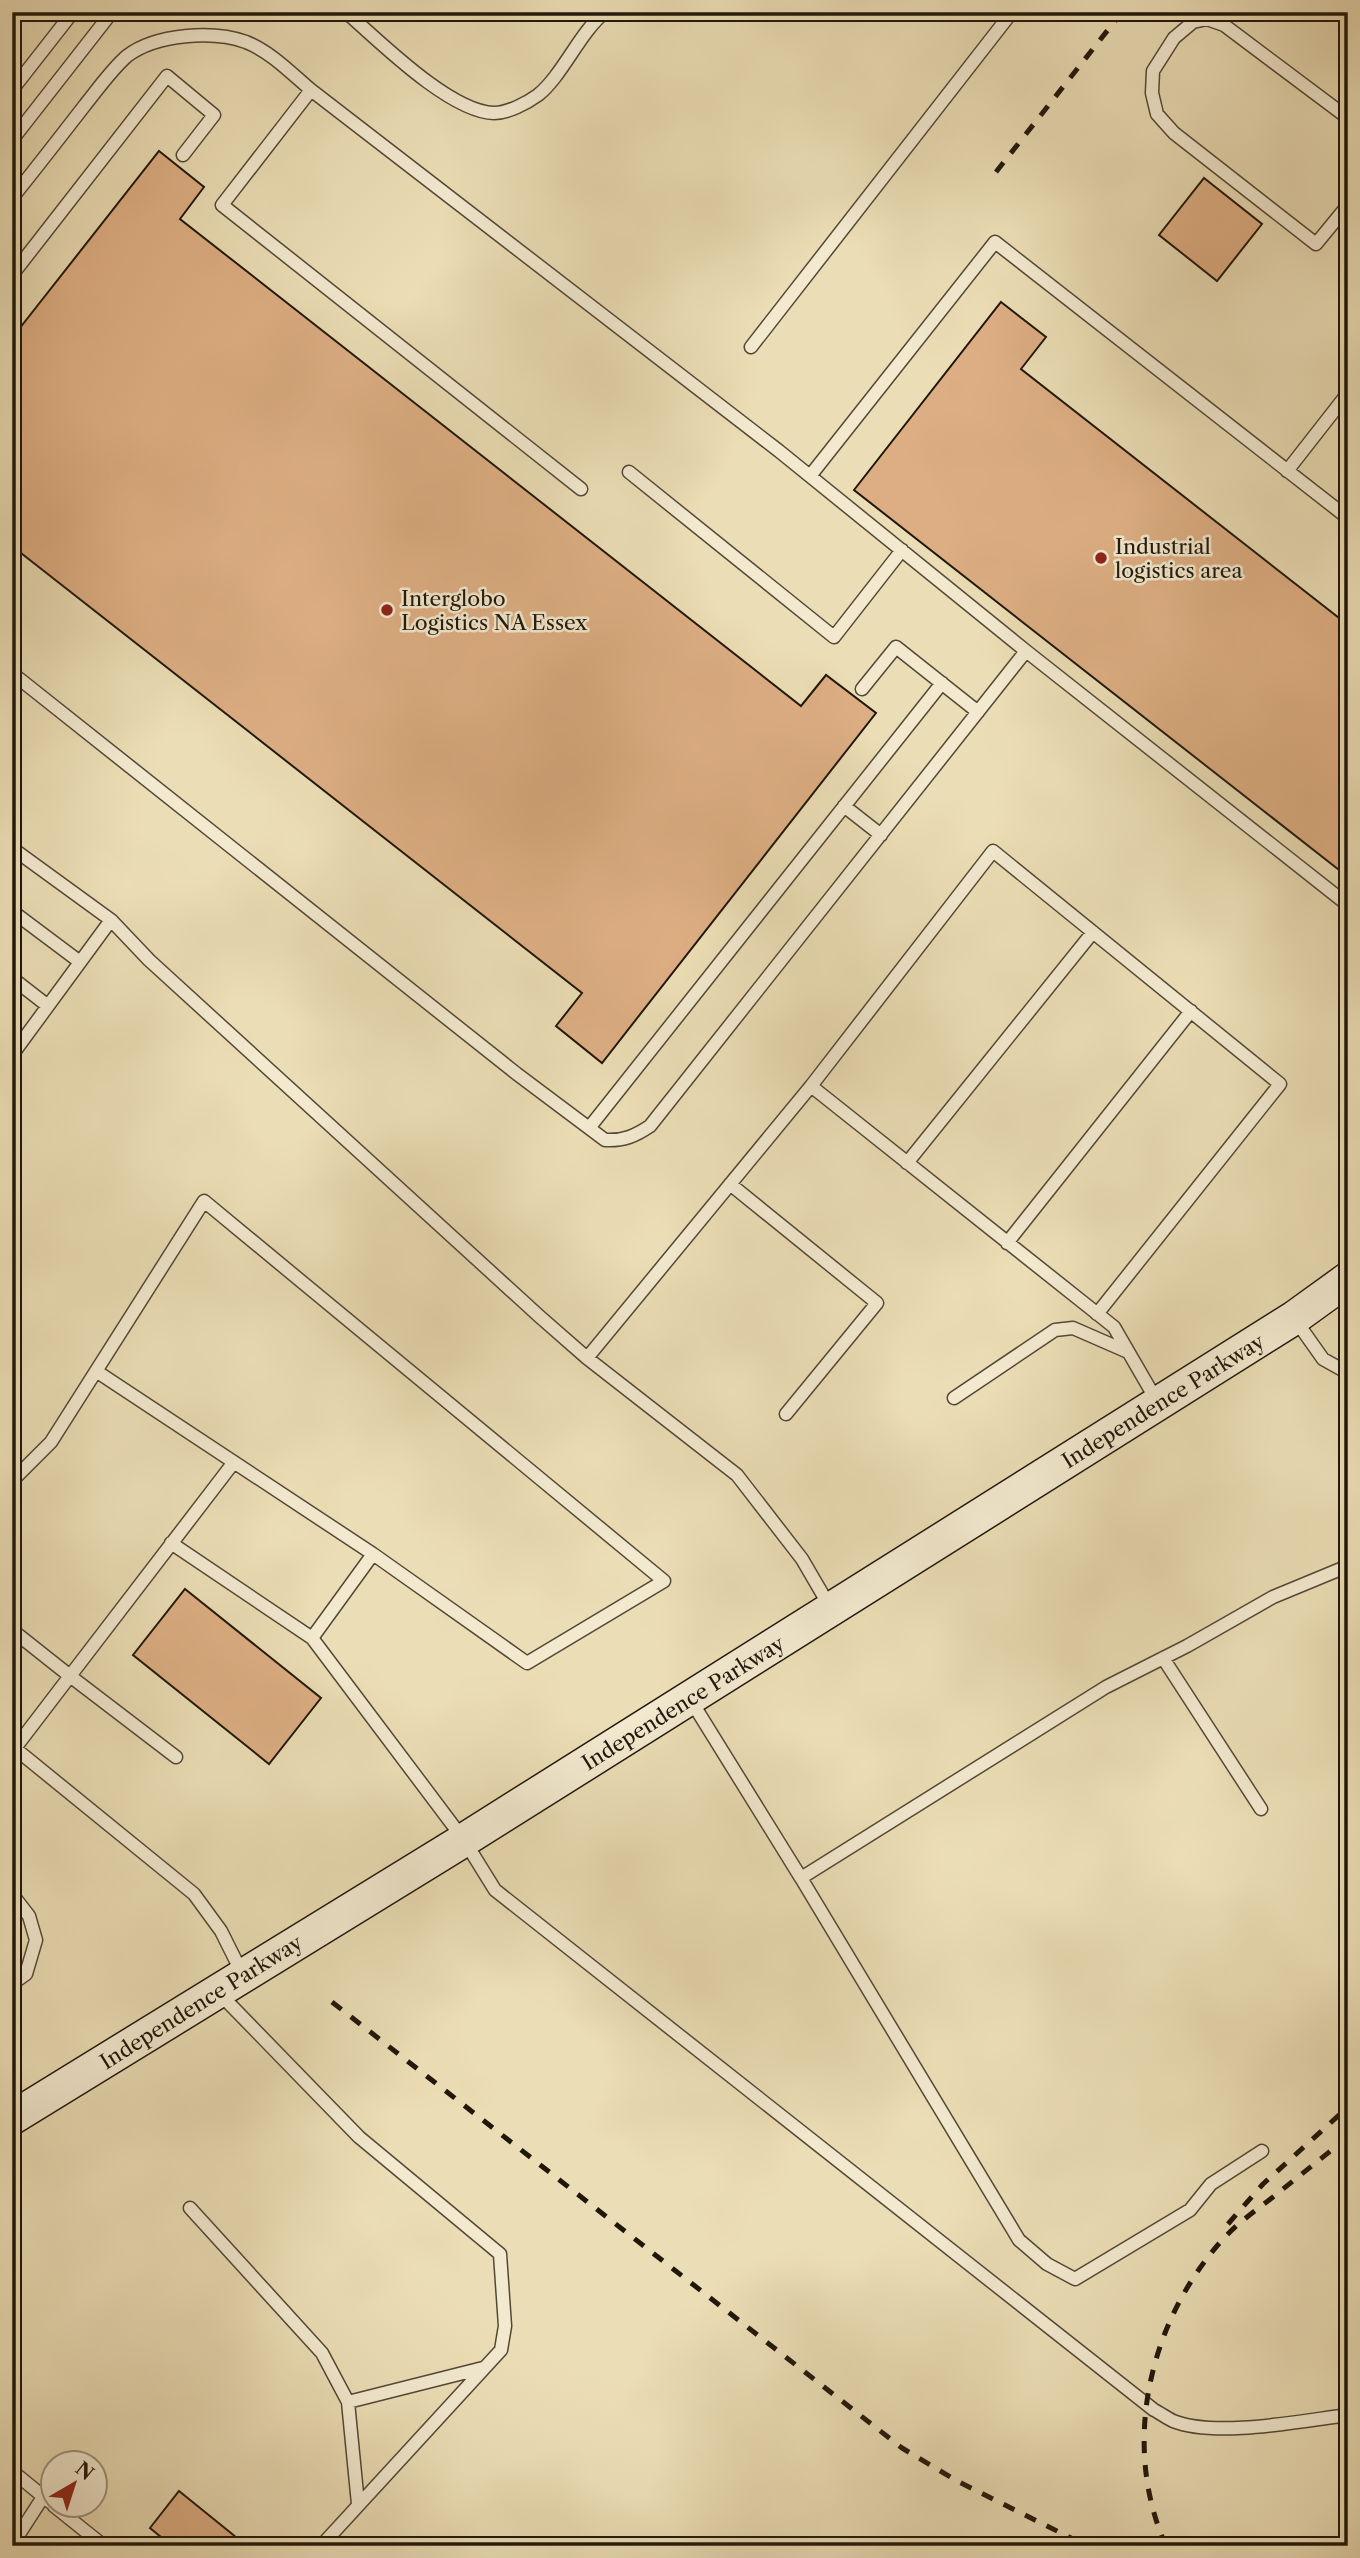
<svg xmlns="http://www.w3.org/2000/svg" width="1360" height="2558" viewBox="0 0 1360 2558" font-family="'Libre Caslon Text',serif">
<style>
.building{fill:#ddae83;stroke:#20170b;stroke-width:2}
.lines{fill:none;stroke-linecap:round;stroke-linejoin:round}
.service-casing{stroke:#534836;stroke-width:15}
.secondary-casing{stroke:#20170b;stroke-width:36}
.service{stroke:#f2e9cf;stroke-width:12}
.secondary{stroke:#f2e9cf;stroke-width:33}
.rail{stroke:#20170b;stroke-width:5;stroke-dasharray:12 12;stroke-linecap:butt}
.poi-dot{fill:#8f2418;stroke:#f2e9cf;stroke-width:2.5}
.labels{text-anchor:middle;dominant-baseline:central;stroke-width:5;stroke-linejoin:round;paint-order:stroke}
.poi-label{font-size:21px;fill:#20170b;stroke:#f2e9cf;text-anchor:start}
.street-label{font-size:21px;fill:#20170b;stroke:#f2e9cf}
</style>
<rect width="100%" height="100%" fill="#ebddb5"/>
<filter id="stains"><feTurbulence type="fractalNoise" baseFrequency=".00286" numOctaves="4"/><feColorMatrix values="0 0 0 0 .2 0 0 0 0 .09 0 0 0 0 .02 0 0 0 .5 -.17"/></filter>
<radialGradient id="worn" r=".72"><stop offset=".6" stop-color="#630" stop-opacity="0"/><stop offset="1" stop-color="#630" stop-opacity=".3"/></radialGradient>
<path class="building" d="M159 151 204 187 180 219 801 706 826 675 876 713 602 1063 556 1026 582 993 12 546V338Z
M1204 178 1262 224 1217 281 1159 235Z
M1001 302 1046 337 1021 369 1348 625V877L854 490Z
M185 1589 321 1698 269 1764 133 1655Z
M179 2491 247 2546H172L150 2528Z"/>
<g class="lines">
<g class="service-casing">
<path id="service" d="M346 12C379 41 450 112 494 113 508 113 527 103 538 95 562 76 580 32 605 12
M12 90 73 12
M311 90 779 451 1026 651 1348 905
M1348 118 1224 25 1207 19 1193 22 1174 38 1153 71 1152 93 1157 114 1174 133 1316 244 1348 205
M12 140 112 12
M12 198C37 167 61 136 85 105 98 89 111 70 127 56 156 34 213 30 246 42 271 52 291 73 311 90L222 205 581 489
M12 275 167 76 214 115 183 155
M751 347 1012 12
M1287 471 1348 393
M629 472 834 637 902 550
M810 476 995 242 1348 518
M12 673 517 1074 605 1140C624 1141 635 1136 650 1126L1026 651
M862 689 896 647 978 712
M844 806 881 835
M12 848 111 920 149 960 539 1316 587 1358 737 1475 802 1559 830 1607
M12 911 80 962
M12 978 48 1006
M12 1055 111 920
M811 1086 1114 1327 1158 1403
M589 1128 942 683
M907 1163 1093 932
M730 1184 877 1303 786 1414
M1007 1243 1191 1011
M1294 1318 1323 1359 1348 1373
M587 1358 811 1086 993 851 1280 1084 1097 1314
M96 1371 373 1554
M954 1398 1055 1330 1073 1328 1128 1352
M12 1481 51 1442 204 1201 664 1581 527 1663 373 1554 312 1638 464 1840 495 1890 1154 2410C1160 2413 1167 2418 1173 2421 1216 2438 1300 2421 1348 2415
M171 1543 312 1638
M12 1630 70 1676 15 1748
M1163 1658 1261 1809
M690 1699 801 1878 1106 1687 1187 1646 1273 1597 1348 1566
M12 1746 194 1894 221 1931 243 1975
M176 1757 70 1676 234 1462
M801 1878 1019 2240 1047 2264 1075 2279 1190 2210 1211 2184 1262 2151
M12 1894 29 1916 36 1940 26 1974 12 1984
M218 1992 359 2137 500 2254 505 2326 501 2350 321 2546
M190 2208 322 2353 348 2402 358 2504
M348 2402 483 2368
M12 2471 50 2502
M54 2506 104 2546
M12 2545 43 2497"/>
</g>
<g class="secondary-casing">
<path id="secondary" d="M12 2118 464 1840 1294 1318 1348 1279"/>
</g>
<use href="#service" class="service"/>
<use href="#secondary" class="secondary"/>
<path class="rail" d="M996 172 1122 12
M332 2002 902 2448 957 2481 1087 2546
M1228 2224 1263 2184 1348 2107
M1166 2546C1120 2443 1150 2319 1224 2238 1238 2223 1256 2210 1273 2197 1298 2177 1323 2157 1348 2137"/>
</g>
<g class="poi-dot">
<circle cx="1101" cy="558" r="7"/>
<circle cx="387" cy="610" r="7"/>
</g>
<g class="labels">
<g class="poi-label">
<text x="1115" y="546">Industrial<tspan x="1115" dy="24">logistics area</tspan></text>
<text x="401" y="598">Interglobo<tspan x="401" dy="24">Logistics NA Essex</tspan></text>
</g>
<g class="street-label">
<text transform="translate(1163 1401) rotate(-32)">Independence Parkway</text>
<text transform="translate(683 1703) rotate(-32)">Independence Parkway</text>
<text transform="translate(201 2002) rotate(-32)">Independence Parkway</text>
</g>
</g>
<rect width="1360" height="2558" fill="none" stroke="#ebddb5" stroke-width="42"/>
<rect x="14" y="14" width="1332" height="2530" fill="none" stroke="#20170b" stroke-width="3.5"/>
<rect x="21" y="21" width="1318" height="2516" fill="none" stroke="#20170b" stroke-width="2"/>
<g transform="translate(74 2484) rotate(39)"><circle r="33" fill="#f2e9cf" stroke="#9e9581" stroke-width="2"/>
<path d="M0-5L12 26L0 18L-12 26Z" fill="#8f2418"/>
<text y="-10" font-size="19" font-weight="bold" text-anchor="middle" fill="#20170b">N</text>
</g>
<rect width="100%" height="100%" filter="url(#stains)"/>
<rect width="100%" height="100%" fill="url(#worn)"/>
</svg>
